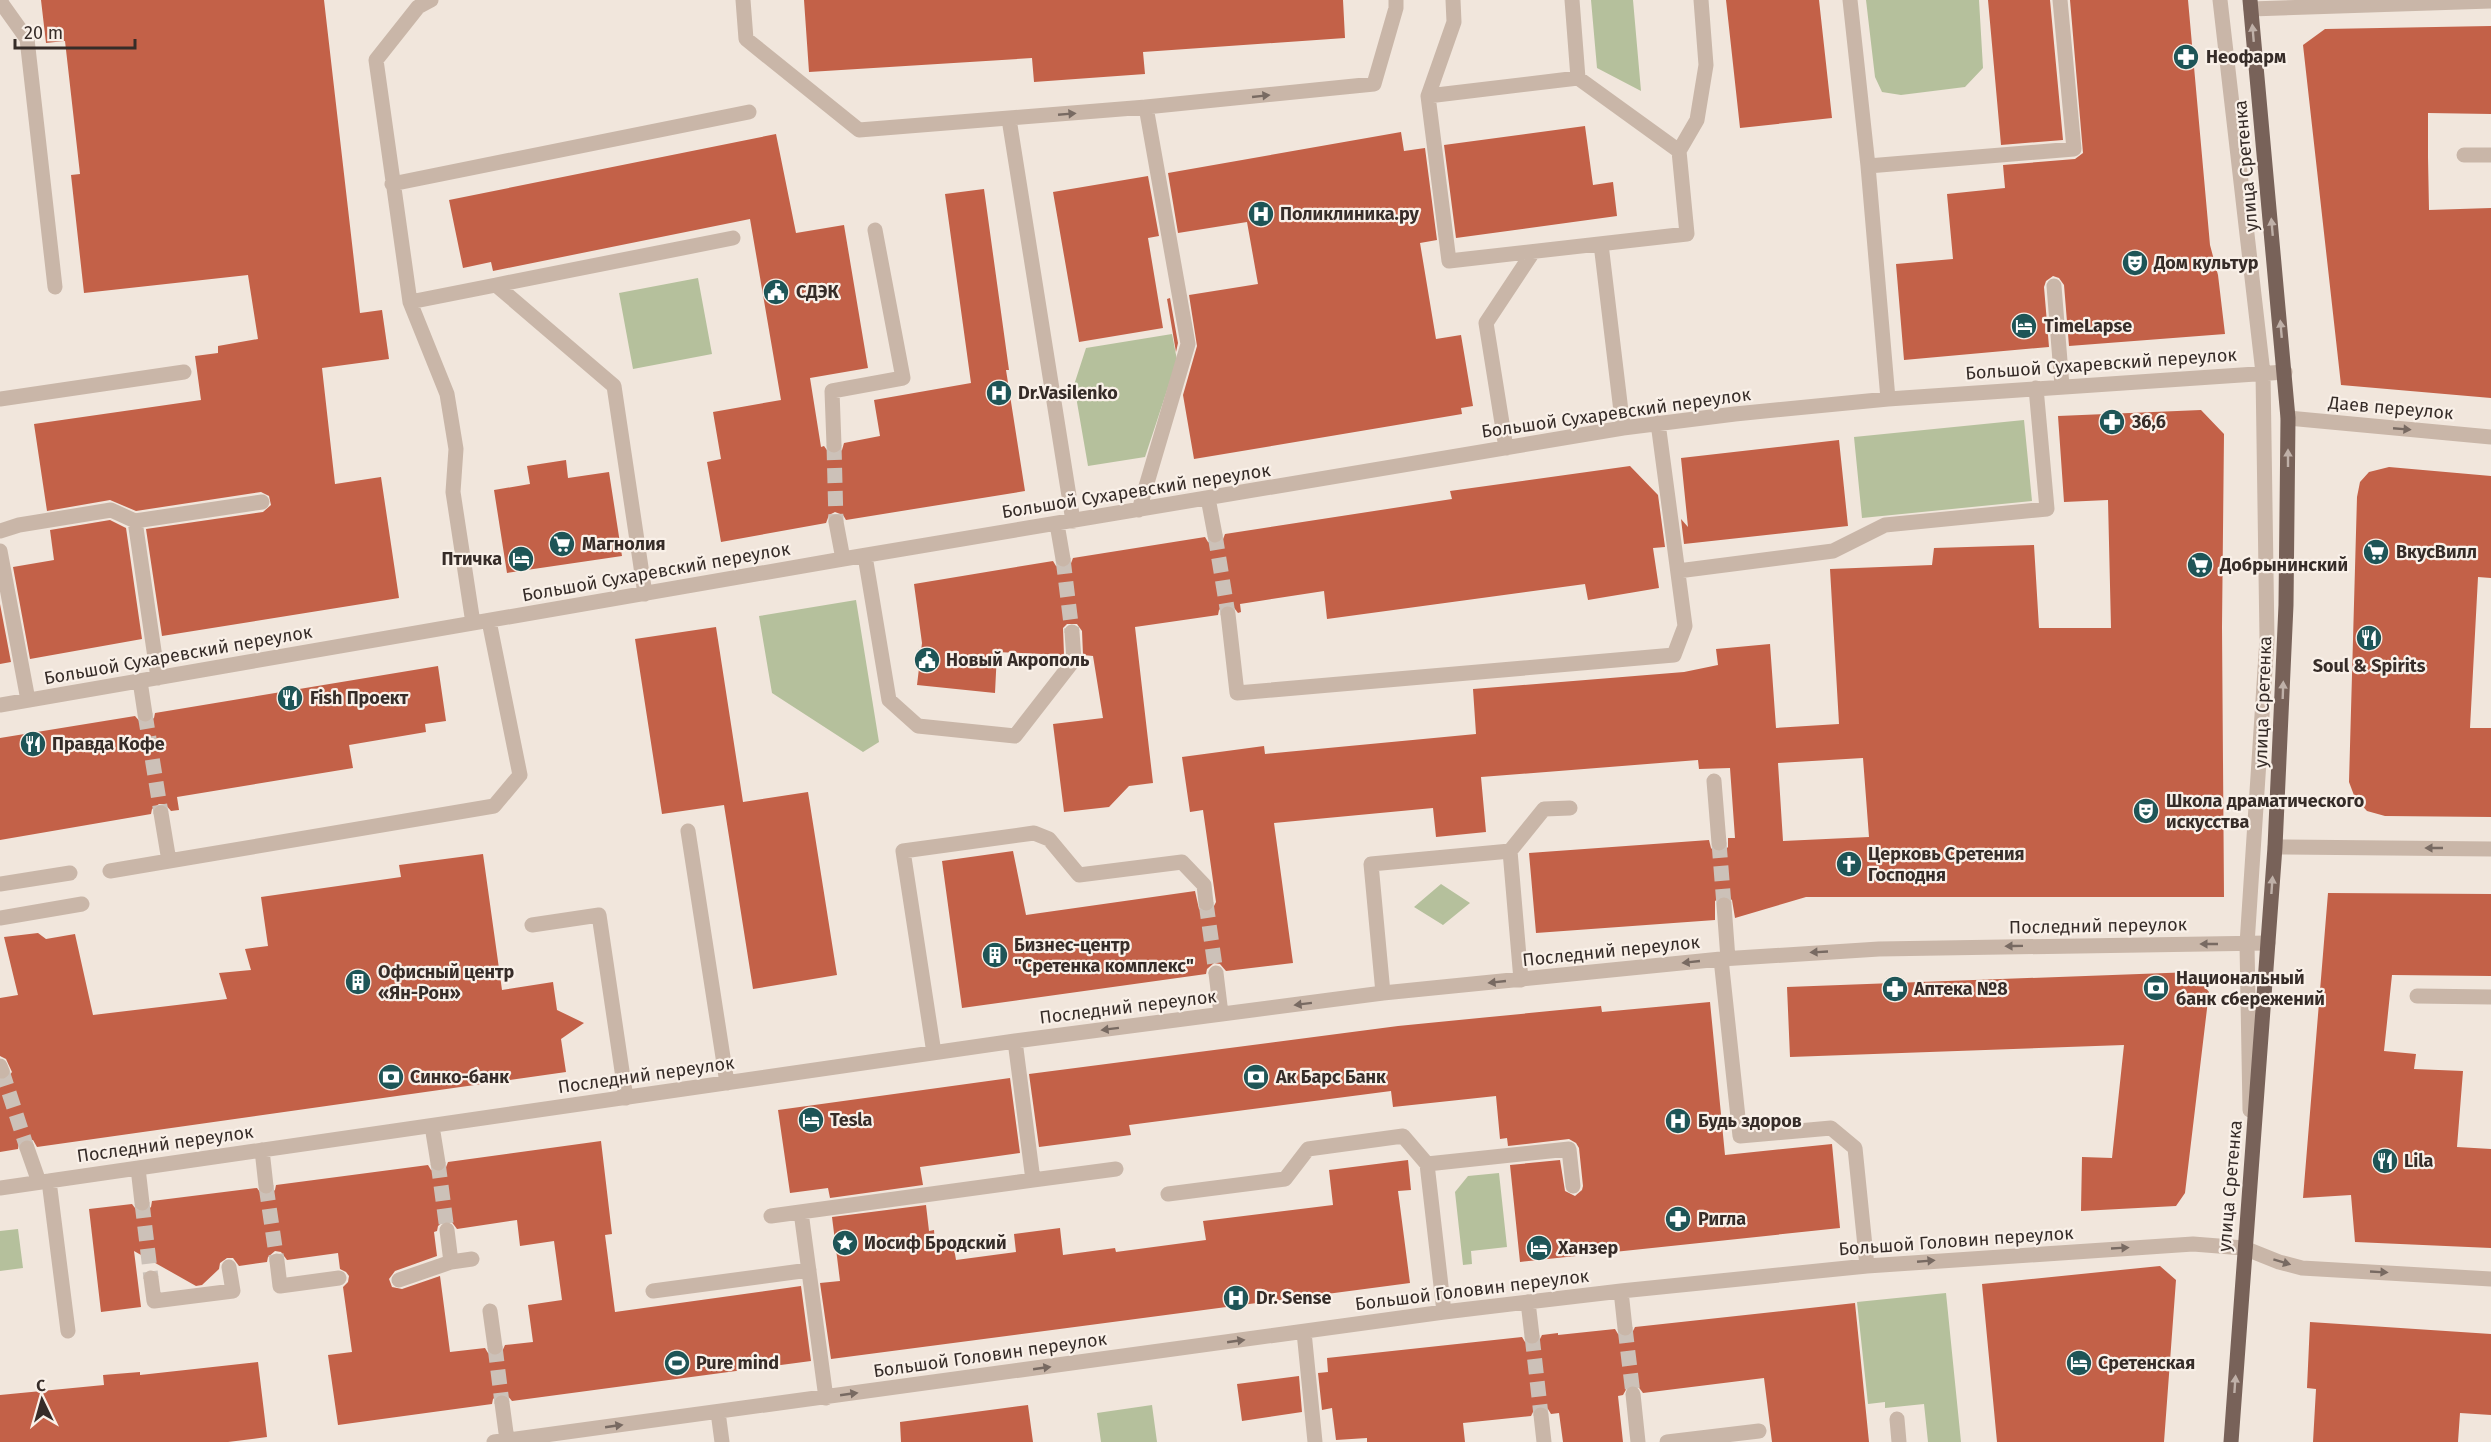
<svg xmlns="http://www.w3.org/2000/svg" width="2491" height="1442" viewBox="0 0 2491 1442" font-family="'Fira Sans',sans-serif">
<style>
.green{fill:#b5c09c}
.building{fill:#c36148;fill-rule:evenodd}
.lines{fill:none;stroke-linecap:round;stroke-linejoin:round}
.minor-tunnel{stroke:#ccc1b8;stroke-width:15;stroke-dasharray:15 8;stroke-linecap:butt}
.minor{stroke:#c9b6a8;stroke-width:15}
.major{stroke:#786259;stroke-width:15}
.oneway{fill:#bfb0a8}
.oneway2{fill:#786a62}
.labels{text-anchor:middle;dominant-baseline:central;stroke-width:4.5;stroke-linejoin:round;paint-order:stroke}
.poi-label{font-size:18px;font-weight:bold;fill:#362c28;stroke:#f9f0e8;text-anchor:start}
.street-label{font-size:18px;fill:#362c28;stroke:#f9f0e8}
</style>
<rect width="100%" height="100%" fill="#f1e6dc"/>
<path class="green" d="M1591 0H1633L1641 91 1597 68Z
M1866 0H1979L1983 68 1965 87 1901 95 1882 92 1875 77Z
M698 278 712 354 633 369 619 293Z
M1172 334 1177 360 1145 457 1088 466 1074 385 1086 348Z
M2024 420 2032 501 1862 518 1854 437Z
M856 600 879 742 863 752 772 693 759 616Z
M1441 884 1470 903 1443 925 1414 907Z
M1499 1173 1507 1247 1471 1251 1472 1264 1463 1265 1455 1192 1468 1176Z
M18 1229 23 1268 0 1271V1231Z
M1946 1293 1961 1442H1928L1924 1404 1885 1408V1402L1868 1404 1857 1302Z
M1152 1405 1157 1442H1101L1097 1413Z"/>
<path class="building" d="M41 0H324L360 313 382 310 389 359 322 368 335 484 381 477 399 598 162 636 146 529 263 512 271 505 269 496 261 492 136 511 110 500 47 511 34 424 201 400 195 356 218 353V346L258 339 248 275 84 293 71 175 80 174 65 41 46 43Z
M804 0H1343L1345 38 1143 52 1145 74 1034 82 1032 58 809 72Z
M1726 0H1819L1832 118 1740 128Z
M1988 0H2050L2063 140 2001 145Z
M2070 0H2188L2210 245 2218 275 2225 334 2069 346 2064 285 2059 278 2053 276 2046 281 2044 287 2049 347 1904 360 1896 264 1953 259 1947 194 2005 188 2003 165 2075 159 2083 153Z
M2491 26V114L2428 113V157L2429 210 2491 208V398L2341 385 2303 45 2325 29Z
M1585 126 1593 185 1613 182 1617 216 1456 238 1444 145Z
M1401 132 1404 151 1425 148 1437 240 1420 243 1436 339 1461 335 1473 406 1461 408 1462 414 1194 459 1183 395 1197 346 1189 295 1258 284 1247 222 1178 233 1168 173Z
M776 134 796 233 844 225 868 368 810 378 821 447 824 446 829 453 835 455 842 450 844 443 880 436 874 400 971 383 945 194 984 189 1009 370H1006L1025 491 846 520 843 515 835 512 829 515 826 523 721 542 707 462 721 459 713 412 781 400 750 219 493 271 491 262 463 268 449 200Z
M1148 176 1159 236 1148 238 1163 328 1079 342 1053 192Z
M1170 298 1178 343 1176 352 1167 299Z
M2201 410 2224 434 2222 627 2224 897H1806L1735 918 1732 900 1724 895 1715 901V920L1536 933 1529 853 1709 840 1711 848 1714 851H1724L1728 847V838H1735L1730 768 1699 769 1698 760 1481 777 1486 832 1436 837 1433 808 1274 823 1293 963 1226 971 1220 964 1214 963 1207 969 1206 974 962 1008 942 861 1013 851 1026 915 1195 891 1199 909 1206 913 1212 910 1216 902 1203 810 1190 812 1182 757 1264 746 1265 754 1476 734 1473 689 1684 672 1718 665 1716 649 1770 644 1776 728 1839 724 1830 569 1932 565 1934 548 2034 545 2039 628H2111L2108 500 2064 502 2058 416ZM1863 758 1869 837 1783 841 1778 763Z
M1839 440 1848 526 1684 544 1681 519 1688 527 1681 458Z
M566 460 568 478 609 472 622 556 507 573 494 490 530 484 527 466Z
M1630 466 1658 495 1665 547 1653 548 1659 588 1588 600 1585 584 1327 619 1324 591 1240 604 1241 612 1238 613 1232 605 1226 604 1219 610 1218 615 1135 627 1153 783 1129 786 1109 807 1064 812 1053 724 1103 718 1093 656 1083 655 1082 631 1077 624H1067L1063 628 1064 655 997 652 995 693 917 685 922 643 914 584 1053 561 1056 566 1064 569 1070 566 1073 558 1205 537 1208 542 1216 545 1222 542 1225 534 1452 499 1450 491Z
M2389 467 2491 476V578L2478 577 2470 728H2491V817L2385 816 2367 811 2355 798 2349 782 2357 497 2360 482 2369 472Z
M110 520 126 528 142 639 30 659 13 567 54 560 50 530Z
M0 604 11 662 0 664Z
M716 627 743 802 808 792 837 975 753 989 724 805 662 814 635 639Z
M438 666 446 721 425 724 426 732 349 745 353 768 177 797 179 810 171 811 165 804H159L152 809 151 814 0 840V738L135 716 141 723H147L154 718 155 713Z
M483 854 502 990 553 982 557 1010 584 1023 561 1039 566 1072 37 1147 33 1140 24 1139 19 1142 18 1149 0 1152V1080H6L12 1072 6 1059 0 1056V998L18 995 4 937 38 933 46 939 75 934 93 1015 227 999 219 973 251 970 245 949 268 946 261 897 401 877 399 865Z
M2328 893 2491 894V976L2392 975 2384 1051 2416 1054 2414 1069 2463 1071 2457 1147 2491 1149V1248L2355 1242 2351 1195 2303 1198Z
M2193 972 2209 992 2185 1193 2176 1206 2081 1211 2082 1157 2112 1158 2124 1045 1790 1057 1787 987Z
M1710 1002 1725 1155 1832 1144 1840 1228 1520 1262 1510 1165 1560 1160 1565 1191 1575 1196 1582 1190 1583 1186 1579 1148 1576 1143 1569 1139 1508 1146 1507 1138 1500 1139 1496 1096 1393 1107 1391 1091 1129 1125 1131 1135 1039 1147 1029 1074 1398 1026 1601 1006 1602 1012Z
M1010 1078 1020 1153 920 1167 923 1185 830 1198 828 1188 790 1193 778 1110Z
M601 1141 612 1234 605 1235 615 1312 801 1286 811 1361 512 1401 506 1394 500 1393 493 1399 492 1404 338 1425 328 1355 352 1352 343 1287 348 1282 349 1276 346 1272 340 1269 338 1253 287 1260 281 1252 275 1251 268 1257 267 1262 239 1266 233 1258H227L220 1263 219 1269 202 1285 196 1286 134 1251 141 1307 101 1312 89 1209 132 1204 138 1212 144 1213 151 1207 152 1201 257 1188 262 1195 268 1196 275 1190 276 1185 428 1165 431 1170 439 1173 445 1170 448 1162ZM445 1220 451 1221 457 1229 517 1220 520 1246 554 1241 562 1300 528 1305 533 1342 505 1345 501 1354 496 1357 488 1353 485 1348 450 1352 440 1276 402 1289 392 1287 389 1279 395 1271 437 1256 434 1232 437 1231 438 1226Z
M1408 1160 1411 1190 1398 1191 1410 1283 831 1359 820 1283 840 1281 832 1217 926 1205 929 1231 934 1230 935 1244 953 1242 956 1260 1016 1252 1014 1234 1060 1228 1063 1255 1115 1248 1116 1252 1206 1240 1203 1221 1333 1205 1329 1170Z
M2160 1266 2176 1280 2164 1442H1997L1982 1284Z
M1855 1303 1869 1442H1772L1764 1378 1643 1393 1637 1385 1628 1386 1623 1395 1618 1396 1623 1442H1563L1559 1413 1551 1414 1548 1409 1541 1405 1535 1408 1531 1416 1463 1423 1465 1442H1367V1438L1336 1440 1332 1408 1322 1410 1318 1373 1328 1372 1327 1358 1522 1337 1525 1342 1533 1346 1538 1343 1542 1335 1558 1333V1335L1615 1329 1618 1334 1625 1338 1631 1335 1635 1327Z
M2310 1322 2491 1334V1415L2460 1413 2458 1442H2313L2316 1389 2307 1388Z
M258 1362 267 1437 228 1442H0V1395L104 1385 103 1375 140 1372V1375Z
M1299 1376 1302 1412 1242 1421 1237 1384Z
M1028 1405 1033 1442H901L900 1422Z"/>
<g class="lines">
<path class="minor-tunnel" d="M834 445 836 522
M1215 535 1228 614
M1063 559 1072 632
M145 714 161 813
M1719 843 1724 905
M1206 903 1216 973
M2 1071 27 1148
M438 1163 447 1230
M266 1186 277 1261
M142 1203 151 1278
M1625 1328 1633 1394
M1532 1336 1541 1415
M495 1347 502 1403"/>
<path class="minor" d="M1 0 2 4 27 39 55 287
M431 0 418 7 376 60 410 302 447 394 456 449 453 492 473 623
M743 0 746 39 859 130 1146 107 1374 84 1396 8V0
M1453 0 1454 22 1428 96 1449 261 1687 234 1679 151 1697 120 1706 65 1701 0
M1572 0 1578 78 1679 151
M1850 0 1868 166
M2220 0 2263 373 2267 639 2247 944 2250 1110
M2251 9 2491 1
M1428 96 1578 78
M1009 119 1073 521
M2464 155H2491
M392 184 749 112
M1601 244 1623 428
M496 285 733 238
M2054 286 2062 386
M410 302 496 285 614 386 645 594
M0 399 184 372
M1888 399 1868 166 2074 149 2060 0
M2288 418 2491 437
M834 445 832 391 903 378 875 230
M1506 448 1486 323 1533 252
M1208 498 1215 535
M1139 510 1188 344 1146 107
M135 521 158 678
M836 522 843 559
M1057 524 1063 559
M0 531 19 525 111 510 135 521 262 502
M0 551 28 700
M865 556 889 700 918 726 1015 736 1074 660 1072 632
M1678 571 1833 551 1885 525 2047 509 2036 388
M1228 614 1237 693 1674 655 1685 626 1658 423
M140 681 145 714
M0 705 843 559 1623 428 1735 414 1888 399 2285 372
M1714 781 1719 843
M161 813 169 861 494 806 520 775 489 621
M688 831 727 1083
M2275 847 2491 849
M1510 851 1521 980
M110 871 169 861
M0 884 70 873
M1724 905 1728 959
M0 918 82 904
M532 925 599 915 626 1098
M1721 959 1740 1136 1831 1128 1855 1148 1867 1266
M1216 973 1221 1014
M1383 993 1371 864 1510 851 1544 809 1570 808
M2417 996 2491 997
M934 1053 903 851 1034 833 1049 839 1079 875 1182 862 1204 885 1206 903
M0 1066 2 1071
M432 1126 438 1163
M27 1148 39 1182
M262 1150 266 1186
M138 1168 142 1203
M1033 1180 1116 1169
M49 1181 68 1331
M0 1188 1015 1041 1383 993 1721 959 1879 949 2268 943
M1168 1194 1285 1179 1308 1149 1403 1136 1427 1164
M801 1212 826 1398
M771 1216 1033 1180 1015 1041
M447 1230 451 1262
M277 1261 280 1286 339 1278
M151 1278 154 1301 233 1291 229 1267
M399 1280 451 1262 472 1259
M653 1291 809 1270
M1621 1291 1625 1328
M1528 1302 1532 1336
M490 1311 495 1347
M1444 1312 1427 1164 1569 1149 1573 1186
M1304 1332 1315 1442
M1633 1394 1638 1442
M502 1403 507 1440
M718 1412 722 1442
M1541 1415 1544 1442
M1897 1419 1899 1442
M494 1442 1444 1312 1621 1291 1867 1266 2193 1244 2244 1248 2279 1262 2302 1268 2491 1279
M1667 1442 1759 1431"/>
<path class="major" d="M2231 1442 2275 847 2286 605 2288 418 2250 0"/>
</g>
<defs><path id="oneway-solid" d="M-6-.8H1V-3.2L6.5 0L1 3.2V.8H-6Z" transform="scale(1.5)"/></defs>
<g class="oneway">
<use href="#oneway-solid" transform="translate(2253 33) rotate(-95)"/>
<use href="#oneway-solid" transform="translate(2272 227) rotate(-95)"/>
<use href="#oneway-solid" transform="translate(2281 329) rotate(-95)"/>
<use href="#oneway-solid" transform="translate(2288 458) rotate(-90)"/>
<use href="#oneway-solid" transform="translate(2283 690) rotate(-88)"/>
<use href="#oneway-solid" transform="translate(2272 885) rotate(-86)"/>
<use href="#oneway-solid" transform="translate(2235 1384) rotate(-86)"/>
</g>
<g class="oneway2">
<use href="#oneway-solid" transform="translate(1261 96) rotate(-6)"/>
<use href="#oneway-solid" transform="translate(1067 114) rotate(-5)"/>
<use href="#oneway-solid" transform="translate(2402 429) rotate(5)"/>
<use href="#oneway-solid" transform="translate(2434 848) rotate(-180)"/>
<use href="#oneway-solid" transform="translate(2209 944) rotate(180)"/>
<use href="#oneway-solid" transform="translate(2014 946) rotate(179)"/>
<use href="#oneway-solid" transform="translate(1819 952) rotate(177)"/>
<use href="#oneway-solid" transform="translate(1691 962) rotate(174)"/>
<use href="#oneway-solid" transform="translate(1497 982) rotate(174)"/>
<use href="#oneway-solid" transform="translate(1303 1004) rotate(173)"/>
<use href="#oneway-solid" transform="translate(1110 1029) rotate(173)"/>
<use href="#oneway-solid" transform="translate(2120 1248) rotate(-3)"/>
<use href="#oneway-solid" transform="translate(1926 1261) rotate(-5)"/>
<use href="#oneway-solid" transform="translate(2282 1262) rotate(17)"/>
<use href="#oneway-solid" transform="translate(2379 1272) rotate(3)"/>
<use href="#oneway-solid" transform="translate(1236 1341) rotate(-8)"/>
<use href="#oneway-solid" transform="translate(1042 1368) rotate(-8)"/>
<use href="#oneway-solid" transform="translate(849 1394) rotate(-8)"/>
<use href="#oneway-solid" transform="translate(614 1426) rotate(-8)"/>
</g>
<defs>
<g id="pharmacy-disc" transform="scale(1.35)"><circle r="9.5" fill="#1e5557" stroke="#f9f0e8"/><path d="M-2-6h4v4h4v4h-4v4h-4v-4h-4v-4h4Z" fill="#fff"/></g>
<g id="hospital-disc" transform="scale(1.35)"><circle r="9.5" fill="#1e5557" stroke="#f9f0e8"/><path d="M-5-5h3v3.5h4V-5h3V5h-3V1.5h-4V5h-3Z" fill="#fff"/></g>
<g id="theatre-disc" transform="scale(1.35)"><circle r="9.5" fill="#1e5557" stroke="#f9f0e8"/><path d="M-5-5.5Q0-4 5-5.5V0Q5 5 0 6Q-5 5-5 0ZM-3.3-2.5H-1v1.5H-3.3ZM1-2.5H3.3v1.5H1ZM-2.8 1Q0 5.5 2.8 1Z" fill="#fff"/></g>
<g id="civic-disc" transform="scale(1.35)"><circle r="9.5" fill="#1e5557" stroke="#f9f0e8"/><path d="M-.6-6.5H3V-4.5H.6V-3L4-1V1h2V6H-6V1h2V-1L-.6-3ZM-1.2 2.5V6h2.4V2.5Z" fill="#fff"/></g>
<g id="hotel-disc" transform="scale(1.35)"><circle r="9.5" fill="#1e5557" stroke="#f9f0e8"/><path d="M-6-4.5h1.5V1H6V5H4.5V3h-9V5H-6ZM-4 0a1.8 1.8 0 1 1 3.6 0ZM.5 0V-2.5h3Q6-2.5 6 0Z" fill="#fff"/></g>
<g id="supermarket-disc" transform="scale(1.35)"><circle r="9.5" fill="#1e5557" stroke="#f9f0e8"/><path d="M-6-5.5h2.5l.6 2H6L4.5 2H-2.5L-4.4-4H-6ZM-1.5 3.2a1.3 1.3 0 1 0 .1 0ZM3 3.2a1.3 1.3 0 1 0 .1 0Z" fill="#fff"/></g>
<g id="restaurant-disc" transform="scale(1.35)"><circle r="9.5" fill="#1e5557" stroke="#f9f0e8"/><path d="M-5-6h1v4h1v-4h1v4h1v-4h1v5L-1.5 .5V6h-2V.5L-5-1ZM5-6V6H3V1.5H1.5Q1.5-4 5-6Z" fill="#fff"/></g>
<g id="church-disc" transform="scale(1.35)"><circle r="9.5" fill="#1e5557" stroke="#f9f0e8"/><path d="M-1.2-6h2.4v3.5h3.3v2.4h-3.3V6h-2.4V-.1h-3.3v-2.4h3.3Z" fill="#fff"/></g>
<g id="building-disc" transform="scale(1.35)"><circle r="9.5" fill="#1e5557" stroke="#f9f0e8"/><path d="M-4-6H4V6H1V3H-1V6H-4ZM-2.5-4.3h1.7v1.8h-1.7ZM.8-4.3h1.7v1.8H.8ZM-2.5-1h1.7V.8h-1.7ZM.8-1h1.7V.8H.8Z" fill="#fff"/></g>
<g id="bank-disc" transform="scale(1.35)"><circle r="9.5" fill="#1e5557" stroke="#f9f0e8"/><path d="M-6-4H6V4H-6ZM0-2.3a2.3 2.3 0 1 0 0 4.6a2.3 2.3 0 1 0 0-4.6Z" fill="#fff"/></g>
<g id="sight-disc" transform="scale(1.35)"><circle r="9.5" fill="#1e5557" stroke="#f9f0e8"/><path d="M0-6L1.8-2.2L6-1.7L2.9 1.2L3.7 5.4L0 3.3L-3.7 5.4L-2.9 1.2L-6-1.7L-1.8-2.2Z" fill="#fff"/></g>
<g id="stadium-disc" transform="scale(1.35)"><circle r="9.5" fill="#1e5557" stroke="#f9f0e8"/><path d="M0-5a6.5 5 0 1 0 0 10a6.5 5 0 1 0 0-10ZM-3.5-1.8h7v3.6h-7Z" fill="#fff"/></g>
</defs>
<g fill-rule="evenodd">
<use href="#pharmacy-disc" x="2186" y="57"/>
<use href="#hospital-disc" x="1261" y="214"/>
<use href="#theatre-disc" x="2135" y="263"/>
<use href="#civic-disc" x="776" y="292"/>
<use href="#hotel-disc" x="2024" y="326"/>
<use href="#hospital-disc" x="999" y="393"/>
<use href="#pharmacy-disc" x="2112" y="422"/>
<use href="#supermarket-disc" x="562" y="544"/>
<use href="#supermarket-disc" x="2376" y="552"/>
<use href="#hotel-disc" x="521" y="559"/>
<use href="#supermarket-disc" x="2200" y="565"/>
<use href="#restaurant-disc" x="2369" y="638"/>
<use href="#civic-disc" x="927" y="660"/>
<use href="#restaurant-disc" x="290" y="698"/>
<use href="#restaurant-disc" x="33" y="744"/>
<use href="#theatre-disc" x="2146" y="811"/>
<use href="#church-disc" x="1849" y="864"/>
<use href="#building-disc" x="995" y="955"/>
<use href="#building-disc" x="358" y="982"/>
<use href="#bank-disc" x="2156" y="988"/>
<use href="#pharmacy-disc" x="1895" y="989"/>
<use href="#bank-disc" x="391" y="1077"/>
<use href="#bank-disc" x="1256" y="1077"/>
<use href="#hotel-disc" x="811" y="1120"/>
<use href="#hospital-disc" x="1678" y="1121"/>
<use href="#restaurant-disc" x="2385" y="1161"/>
<use href="#pharmacy-disc" x="1678" y="1219"/>
<use href="#sight-disc" x="845" y="1243"/>
<use href="#hotel-disc" x="1539" y="1248"/>
<use href="#hospital-disc" x="1236" y="1298"/>
<use href="#stadium-disc" x="677" y="1363"/>
<use href="#hotel-disc" x="2079" y="1363"/>
</g>
<g class="labels">
<g class="poi-label">
<text x="2206" y="57">Неофарм</text>
<text x="1280" y="214">Поликлиника.ру</text>
<text x="2154" y="263">Дом культур</text>
<text x="796" y="292">СДЭК</text>
<text x="2044" y="326">TimeLapse</text>
<text x="1018" y="393">Dr.Vasilenko</text>
<text x="2132" y="422">36,6</text>
<text x="582" y="544">Магнолия</text>
<text x="2396" y="552">ВкусВилл</text>
<text x="502" y="559" text-anchor="end">Птичка</text>
<text x="2220" y="565">Добрынинский</text>
<text x="946" y="660">Новый Акрополь</text>
<text x="2369" y="666" text-anchor="middle">Soul &amp; Spirits</text>
<text x="310" y="698">Fish Проект</text>
<text x="52" y="744">Правда Кофе</text>
<text x="2166" y="801">Школа драматического<tspan x="2166" dy="21">искусства</tspan></text>
<text x="1868" y="854">Церковь Сретения<tspan x="1868" dy="21">Господня</tspan></text>
<text x="1014" y="945">Бизнес-центр<tspan x="1014" dy="21">"Сретенка комплекс"</tspan></text>
<text x="378" y="972">Офисный центр<tspan x="378" dy="21">«Ян-Рон»</tspan></text>
<text x="2176" y="978">Национальный<tspan x="2176" dy="21">банк сбережений</tspan></text>
<text x="1914" y="989">Аптека №8</text>
<text x="410" y="1077">Синко-банк</text>
<text x="1276" y="1077">Ак Барс Банк</text>
<text x="830" y="1120">Tesla</text>
<text x="1698" y="1121">Будь здоров</text>
<text x="2404" y="1161">Lila</text>
<text x="1698" y="1219">Ригла</text>
<text x="864" y="1243">Иосиф Бродский</text>
<text x="1558" y="1248">Ханзер</text>
<text x="1256" y="1298">Dr. Sense</text>
<text x="696" y="1363">Pure mind</text>
<text x="2098" y="1363">Сретенская</text>
</g>
<g class="street-label">
<text transform="translate(2246 166) rotate(-95)">улица Сретенка</text>
<text transform="translate(2101 364) rotate(-4)">Большой Сухаревский переулок</text>
<text transform="translate(2391 408) rotate(5)">Даев переулок</text>
<text transform="translate(1616 413) rotate(-8)">Большой Сухаревский переулок</text>
<text transform="translate(1136 491) rotate(-9)">Большой Сухаревский переулок</text>
<text transform="translate(656 572) rotate(-10)">Большой Сухаревский переулок</text>
<text transform="translate(178 655) rotate(-10)">Большой Сухаревский переулок</text>
<text transform="translate(2263 702) rotate(-88)">улица Сретенка</text>
<text transform="translate(2098 926) rotate(-1)">Последний переулок</text>
<text transform="translate(1611 951) rotate(-6)">Последний переулок</text>
<text transform="translate(1128 1007) rotate(-7)">Последний переулок</text>
<text transform="translate(646 1075) rotate(-8)">Последний переулок</text>
<text transform="translate(165 1144) rotate(-8)">Последний переулок</text>
<text transform="translate(2230 1186) rotate(-85)">улица Сретенка</text>
<text transform="translate(1956 1241) rotate(-4)">Большой Головин переулок</text>
<text transform="translate(1472 1290) rotate(-7)">Большой Головин переулок</text>
<text transform="translate(990 1355) rotate(-8)">Большой Головин переулок</text>
</g>
</g>
<g transform="translate(42 1400) rotate(355)" stroke="#f9f0e8" stroke-width="4.5" paint-order="stroke">
<path d="M0-4.5L10 22L0 15L-10 22Z" fill="#362c28"/>
<text y="-9" font-size="16" font-weight="bold" text-anchor="middle" fill="#362c28">С</text>
</g>
<path d="M15 39v9h120v-9" fill="none" stroke="#362c28" stroke-width="3"/>
<text x="24" y="39" font-size="18" fill="#362c28" stroke="#f9f0e8" stroke-width="4.5" paint-order="stroke">20 m</text>
</svg>
